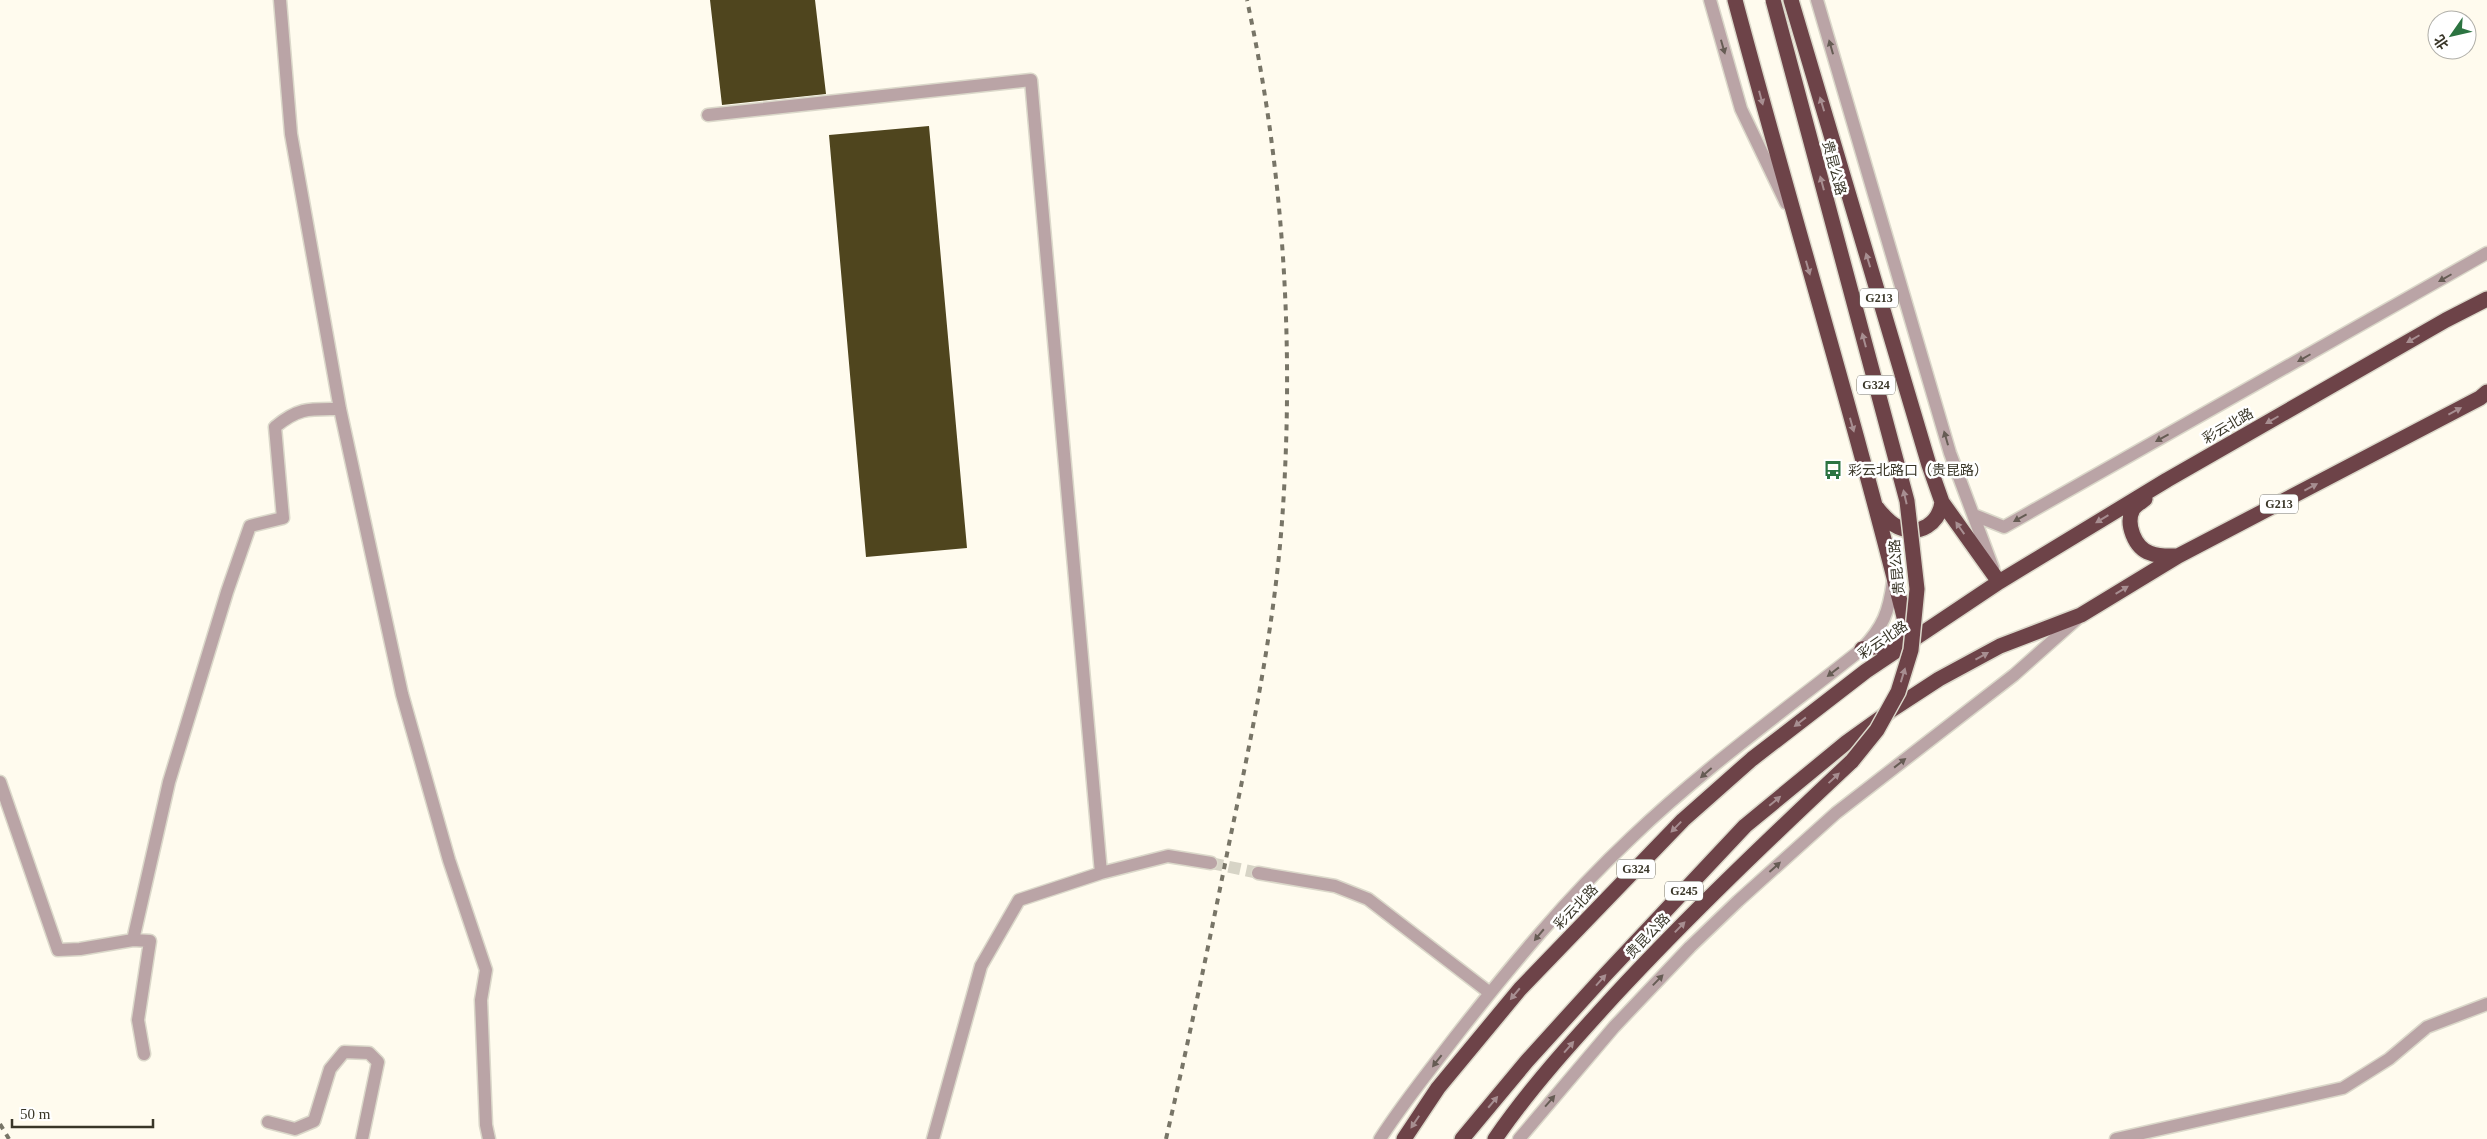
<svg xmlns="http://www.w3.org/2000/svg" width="2487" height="1139" viewBox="0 0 2487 1139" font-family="'Times New Roman','Noto Sans SC',serif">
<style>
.building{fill:#4f451e}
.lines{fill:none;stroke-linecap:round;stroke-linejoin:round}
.minor-tunnel{stroke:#d7d4c6;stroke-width:12;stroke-dasharray:12 6;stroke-linecap:butt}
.minor-casing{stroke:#dbd8ca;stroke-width:15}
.highway-casing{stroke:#dbd8ca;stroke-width:18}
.minor{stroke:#baa4a6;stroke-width:12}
.highway{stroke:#6d4348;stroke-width:15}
.rail{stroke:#787567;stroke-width:4;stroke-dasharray:6 6;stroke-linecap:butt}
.highway-bridge-casing{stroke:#dbd8ca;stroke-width:18;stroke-linecap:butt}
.highway-bridge{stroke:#6d4348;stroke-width:15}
.oneway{fill:#665c54}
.oneway2{fill:#a78e91}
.labels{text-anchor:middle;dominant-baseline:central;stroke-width:5;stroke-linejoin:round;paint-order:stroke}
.shield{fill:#fff;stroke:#747268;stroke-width:1}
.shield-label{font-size:12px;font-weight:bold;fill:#393628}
.street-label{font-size:14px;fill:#393628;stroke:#fff}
.poi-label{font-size:14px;fill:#393628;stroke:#fff;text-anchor:start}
</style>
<rect width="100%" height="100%" fill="#fffbee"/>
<path class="building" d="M710 0H815L826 94 722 105Z
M929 126 967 548 866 557 829 135Z"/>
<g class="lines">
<path class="minor-tunnel" d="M1211 863 1258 873"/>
<g class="minor-casing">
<path id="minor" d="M280 0 291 134 340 409 402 694 449 860 486 970 481 1000 486 1125 489 1139
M1710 0 1741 109 1786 203
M1817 0 1950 453 1993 568
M708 115 1031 80 1101 873
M1974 515 2004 527 2487 253
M0 782 58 950 80 949 133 940 169 782 227 592 250 526 283 518 275 427C299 407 310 409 340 409
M1258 873 1335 886 1368 899 1490 993
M133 940 150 941 138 1020 144 1054
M268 1122 295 1129 314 1121 330 1069 344 1052 369 1053 378 1062 362 1139
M933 1139 981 966 1019 900 1101 873 1168 856 1211 863
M1380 1139C1403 1103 1430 1070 1456 1036 1510 967 1567 898 1631 838 1703 769 1784 711 1862 649 1883 627 1889 612 1893 581
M1519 1139 1614 1027 1690 947 1738 901 1836 813 2014 675 2077 619
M2116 1139 2343 1088 2389 1059 2427 1027 2487 1004"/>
</g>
<g class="highway-casing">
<path id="highway" d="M1735 0C1792 214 1857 426 1910 641
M1791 0 1929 465 1942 502 1999 582
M2145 499C2141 502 2135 506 2133 509 2125 524 2135 548 2150 553 2159 557 2168 556 2178 556
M1877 508C1883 515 1889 523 1898 527 1920 537 1939 523 1942 502
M1862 649 1903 642
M1404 1139 1438 1088 1520 989 1683 820 1752 759 1866 671 1999 582 2167 480 2446 320 2487 299
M1462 1139 1527 1061 1606 974 1745 826 1847 742 1893 709 1939 679 2000 646 2081 615 2178 556 2480 398 2487 392
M1495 1139C1530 1088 1572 1042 1614 996 1690 914 1770 838 1852 761"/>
</g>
<use href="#minor" class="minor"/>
<use href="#highway" class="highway"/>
<path class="rail" d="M0 1124 9 1139
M1166 1139C1189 1039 1210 939 1230 839 1253 729 1276 619 1283 507 1294 337 1283 166 1247 0"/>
<g class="highway-bridge-casing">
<path id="highway-bridge" d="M1773 0 1907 501 1917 589 1911 650 1898 692 1877 730 1852 761"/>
</g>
<use href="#highway-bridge" class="highway-bridge"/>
</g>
<defs><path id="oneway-solid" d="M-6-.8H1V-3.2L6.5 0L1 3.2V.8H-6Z" transform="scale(1.25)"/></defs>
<g class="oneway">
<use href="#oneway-solid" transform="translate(1723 47) rotate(74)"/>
<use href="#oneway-solid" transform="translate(1831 47) rotate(-106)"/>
<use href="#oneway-solid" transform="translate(2445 278) rotate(150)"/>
<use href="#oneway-solid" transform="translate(2304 358) rotate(150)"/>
<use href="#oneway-solid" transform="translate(1946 438) rotate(-106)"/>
<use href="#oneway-solid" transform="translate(2162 438) rotate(151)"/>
<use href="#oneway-solid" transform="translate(2020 518) rotate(151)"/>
<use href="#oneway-solid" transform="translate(1833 672) rotate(142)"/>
<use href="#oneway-solid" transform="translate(1900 763) rotate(-38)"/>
<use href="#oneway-solid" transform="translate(1706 773) rotate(139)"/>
<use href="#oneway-solid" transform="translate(1775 867) rotate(-42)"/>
<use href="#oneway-solid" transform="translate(1539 935) rotate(130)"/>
<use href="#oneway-solid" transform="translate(1658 980) rotate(-46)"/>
<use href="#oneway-solid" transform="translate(1437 1061) rotate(128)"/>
<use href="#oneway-solid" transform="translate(1550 1101) rotate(-49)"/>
</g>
<g class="oneway2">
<use href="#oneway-solid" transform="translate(1761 98) rotate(75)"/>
<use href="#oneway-solid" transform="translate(1822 104) rotate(-107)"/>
<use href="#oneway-solid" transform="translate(1822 183) rotate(-105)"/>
<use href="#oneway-solid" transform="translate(1868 260) rotate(-107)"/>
<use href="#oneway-solid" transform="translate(1808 268) rotate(74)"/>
<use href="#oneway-solid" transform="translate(2413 339) rotate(150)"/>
<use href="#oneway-solid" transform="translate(1864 340) rotate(-105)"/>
<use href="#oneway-solid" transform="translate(2455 411) rotate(-28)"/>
<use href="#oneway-solid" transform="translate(2272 420) rotate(150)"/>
<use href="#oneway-solid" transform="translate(1852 425) rotate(74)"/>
<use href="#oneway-solid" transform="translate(2311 487) rotate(-28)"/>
<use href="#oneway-solid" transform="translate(1905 497) rotate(-103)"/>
<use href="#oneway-solid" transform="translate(2102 519) rotate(149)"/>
<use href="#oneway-solid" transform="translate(1960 528) rotate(-125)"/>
<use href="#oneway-solid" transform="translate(2122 590) rotate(-31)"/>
<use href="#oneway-solid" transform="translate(1982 656) rotate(-29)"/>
<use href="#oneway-solid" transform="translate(1903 675) rotate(-73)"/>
<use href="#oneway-solid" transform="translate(1800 722) rotate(142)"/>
<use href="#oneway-solid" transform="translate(1834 778) rotate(-43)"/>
<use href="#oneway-solid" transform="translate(1775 801) rotate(-40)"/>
<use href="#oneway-solid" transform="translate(1676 827) rotate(134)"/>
<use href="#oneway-solid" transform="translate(1680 927) rotate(-46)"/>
<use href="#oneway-solid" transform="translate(1601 980) rotate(-48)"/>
<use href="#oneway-solid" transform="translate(1515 994) rotate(130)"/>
<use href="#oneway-solid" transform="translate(1569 1047) rotate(-49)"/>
<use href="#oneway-solid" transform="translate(1493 1102) rotate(-50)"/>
<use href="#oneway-solid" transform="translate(1415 1122) rotate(124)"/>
</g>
<defs>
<g id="bus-bare" transform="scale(1.5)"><path d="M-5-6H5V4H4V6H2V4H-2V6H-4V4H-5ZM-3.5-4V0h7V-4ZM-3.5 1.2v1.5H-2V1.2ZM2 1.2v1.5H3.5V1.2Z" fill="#2c7441" stroke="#fff" stroke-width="2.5" paint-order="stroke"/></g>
</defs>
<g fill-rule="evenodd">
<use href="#bus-bare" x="1833" y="470"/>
</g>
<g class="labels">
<g class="shield">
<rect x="1860" y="288.5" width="38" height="19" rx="4"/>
<rect x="1857" y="375.5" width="38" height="19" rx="4"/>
<rect x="2260" y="494.5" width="38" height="19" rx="4"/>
<rect x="1617" y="859.5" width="38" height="19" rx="4"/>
<rect x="1665" y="881.5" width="38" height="19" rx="4"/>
</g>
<g class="shield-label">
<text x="1879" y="298">G213</text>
<text x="1876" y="385">G324</text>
<text x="2279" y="504">G213</text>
<text x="1636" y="869">G324</text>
<text x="1684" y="891">G245</text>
</g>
<g class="street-label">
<text transform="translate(1834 168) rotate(75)">贵昆公路</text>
<text transform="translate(2228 426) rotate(-30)">彩云北路</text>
<text transform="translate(1897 567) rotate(-95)">贵昆公路</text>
<text transform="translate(1883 640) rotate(-34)">彩云北路</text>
<text transform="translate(1576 907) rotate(-46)">彩云北路</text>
<text transform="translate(1648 936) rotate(-46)">贵昆公路</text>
</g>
<g class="poi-label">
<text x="1848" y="470">彩云北路口（贵昆路）</text>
</g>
</g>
<g transform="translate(2452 35) rotate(236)"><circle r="24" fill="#ffffff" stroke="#b0afa9"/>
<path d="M0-4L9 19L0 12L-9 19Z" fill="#2c7441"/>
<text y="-8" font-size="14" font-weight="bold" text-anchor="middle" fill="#393628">北</text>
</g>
<path d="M12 1119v8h141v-8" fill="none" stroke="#393628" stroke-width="2.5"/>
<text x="20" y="1119" font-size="15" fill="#393628" stroke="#ffffff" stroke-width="4" paint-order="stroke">50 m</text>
</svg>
